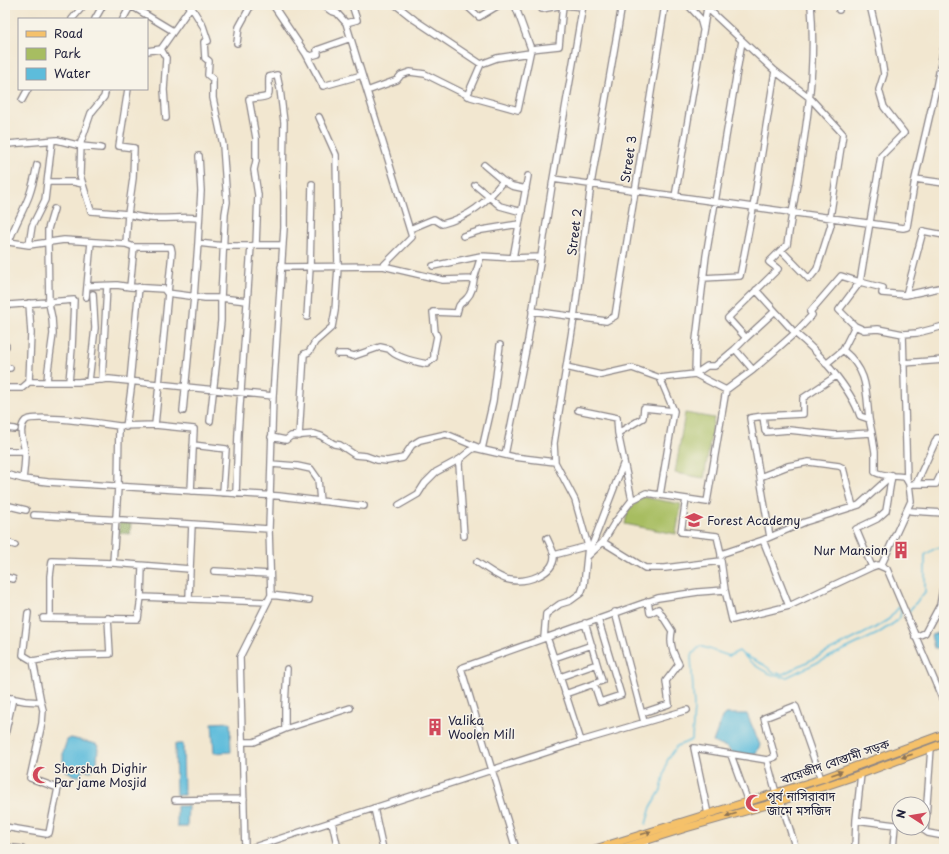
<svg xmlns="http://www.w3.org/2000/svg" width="949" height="854" viewBox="0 0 949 854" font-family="'Playpen Sans','Noto Sans Bengali',sans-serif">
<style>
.green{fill:#a7bd61;stroke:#64704e}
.forest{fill:#85a457;stroke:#546349}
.water{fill:#5dbcdb;stroke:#406f8b}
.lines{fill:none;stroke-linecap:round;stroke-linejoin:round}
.stream{stroke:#5dbcdb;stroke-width:1.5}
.minor-casing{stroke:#8a8486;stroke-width:8}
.major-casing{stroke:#8a8486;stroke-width:9}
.minor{stroke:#fff;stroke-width:5.5}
.major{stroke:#f5c16b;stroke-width:7}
.oneway{fill:#8c7253}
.labels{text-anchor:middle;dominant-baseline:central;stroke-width:3;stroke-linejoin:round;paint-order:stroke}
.street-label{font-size:12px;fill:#22223b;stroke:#f7f3e8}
.poi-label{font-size:12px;fill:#22223b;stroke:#f7f3e8;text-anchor:start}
</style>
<rect width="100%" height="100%" fill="#f7f3e8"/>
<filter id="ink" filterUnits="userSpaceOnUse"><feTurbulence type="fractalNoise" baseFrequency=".025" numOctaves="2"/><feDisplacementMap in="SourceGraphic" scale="8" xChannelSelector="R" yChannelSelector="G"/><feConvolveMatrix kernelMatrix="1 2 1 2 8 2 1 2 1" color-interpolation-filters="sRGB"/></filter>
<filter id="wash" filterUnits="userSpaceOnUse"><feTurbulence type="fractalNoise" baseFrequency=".012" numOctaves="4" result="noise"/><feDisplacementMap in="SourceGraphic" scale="16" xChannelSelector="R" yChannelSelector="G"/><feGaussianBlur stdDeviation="0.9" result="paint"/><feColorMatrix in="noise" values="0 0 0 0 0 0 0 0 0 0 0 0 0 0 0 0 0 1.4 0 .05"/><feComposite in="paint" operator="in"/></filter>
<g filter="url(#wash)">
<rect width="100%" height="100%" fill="#f2e7d0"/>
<path class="green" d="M685 413 714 418 704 478 675 473Z
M643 497 681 504 676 534 625 524 628 510Z"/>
<path class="forest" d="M119 522 131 523 130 534 119 533Z"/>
<path class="water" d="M944 631V648H934L931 635Z
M725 714H747L760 745 756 753 742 756 734 755 727 747 719 745 713 742 722 717Z
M230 722 231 752 214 753 212 723Z
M71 738 96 744 98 746 97 765 92 769V771L82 770 81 776H76L63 769V752L67 740Z
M175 744H183L184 795H176Z
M177 806H188L187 827H177Z"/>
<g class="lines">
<path class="stream" d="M899 607 901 611 900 617 894 623 877 634 787 677C783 676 778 677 774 675 766 673 748 662 744 655L764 665 775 673 783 674 873 629 889 619Z
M909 611 925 592V555L934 549 944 546
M646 824 651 807 661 790 667 761 677 746 692 740 694 707 691 656 700 646 729 656 739 651 743 655"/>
</g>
</g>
<g filter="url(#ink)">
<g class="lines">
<g class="minor-casing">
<path id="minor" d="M130 5 173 31
M190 5 203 26 208 41 204 42 205 58 209 61 208 75 213 79V98L223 145 227 202 225 214 221 298 247 301
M273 5 306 54 311 56 318 54 317 50 351 38
M323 5 331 11 337 13 346 23 412 237 383 266
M396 5 415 20 481 64 497 58 530 53
M466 5 479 17 499 5
M542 5V9L563 5
M583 5 553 179 903 228 907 227 915 179 936 88 944 90
M688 5 700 18 703 29
M704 5 775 71 810 98 843 134 830 218 831 225 817 269 809 279 781 250 769 262 778 269 728 318 746 338 735 349
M839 5V10
M870 5 878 39 884 74 879 90 884 107 904 133 881 156 860 282 883 288 882 293 906 295 944 287
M72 19 84 5
M95 19 103 5
M123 19 131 5
M346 23 357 20 352 5
M742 41 706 256 696 340 695 374 707 366H715L735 349 753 370
M237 43 239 27 251 5
M161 49 192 5
M531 49 559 46 563 5 583 7
M147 51 161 49 166 58 164 90 166 118
M306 54 323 86 362 75
M936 88 944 47
M106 89 104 97 91 113 81 142 80 175 91 211 128 214 126 244
M128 89 119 146 134 148 133 178 128 214C150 222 177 216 199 218
M367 91 397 80 401 75 410 72 425 74 471 97 518 110 531 49 515 5
M467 96 481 64
M22 100 28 89
M8 144 57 140 81 146 101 148
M199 156 201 191 198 243 224 246H251L238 434 236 494
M37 165C35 175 33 185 29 196 23 212 14 226 9 242L29 245 64 240 126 244 134 247H171L172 252 155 425 194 429 191 491
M915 179 944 183
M503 181 512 186 526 189
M48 182H74L83 184
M475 185 500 206 522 212
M675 197 707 8
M410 229 434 219 442 224C469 217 486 203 503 181L484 165
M463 236 482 230 519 224
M29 245 32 226 45 200 52 141
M256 245H283
M134 247 130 287 164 289 167 293 205 298H221V321L210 421
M781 250 787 245C799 166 818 86 811 5
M513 258 528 176
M433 266 481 256
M281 267 383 266 443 280 474 279 481 256 513 258 540 257
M703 278 740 276 752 214 775 71
M87 286 91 242
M756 290 795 333 812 315 810 312 841 276 860 282 839 310 855 326 864 330 878 329 903 334 917 333 944 326
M906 295 923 231 944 235
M86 297 87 286 117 285 130 287
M29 303 31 333 29 382H78L109 379 273 396
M9 305 74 300 72 348 69 382
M532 311 606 321 615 316 665 5
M307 317 310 267 312 184
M855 326 843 350C868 371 866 389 869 419
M903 334 907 480
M746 338 775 311
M5 346H6
M338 354H346L354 356 380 347 389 349C396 358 416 362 427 364L434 358V351L437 336 435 332 433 312 457 313C460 300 460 306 467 298 472 293 473 286 474 279
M903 363 944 360
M826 364 843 350
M566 367 601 375 632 368 660 378 695 374 726 390
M5 368H10
M660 378 674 411
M102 380 107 286
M89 381 95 328 93 294
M130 381 139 287
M47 382 48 370 53 334 52 318 49 304 48 242V229L54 209
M5 388H22L29 382
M578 410 617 418 618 433 643 418 644 408 674 411 660 495
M183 411 194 297 198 243
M763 416 803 414V398L836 376
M155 425 119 426 118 487 113 563 190 569 189 599
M126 427 132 382
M5 428 15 429
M618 433 632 500
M299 436 304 354 309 352 315 342 332 327 335 311 338 267 336 155 319 117
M271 437 286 440 291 436 315 434 321 436 334 444 340 445 355 455 366 456 377 460 387 461 403 458 412 445 420 440 446 434 482 449 493 401 500 345
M193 445 226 449 223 493
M5 451H25
M505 455 528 340 553 179
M555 462 554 443 574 318 591 184 622 5
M624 462 588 556 603 542 615 522 632 500 646 493 707 502 726 390 753 370 795 333C818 351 851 389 860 416L869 419 872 433
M271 464 297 466 311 469 318 479 320 501 364 506
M5 474 23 479 48 482 279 496 320 501
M892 475 859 505 805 522 763 540 789 606 872 567 878 565 887 569 944 703
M760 477 788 466 809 462 839 466 843 468 853 507
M23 479C24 471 25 462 25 454 25 444 17 430 25 421 31 413 106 424 119 426
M913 484H936L944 468
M916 484 937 438H944
M686 499 681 532 717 536 721 554
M5 505 26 510
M399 505 418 494 425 483 436 472 460 459
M911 511 944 513
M34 515 192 524
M464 536 459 464 460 459 471 450 475 448 514 457 555 462 575 500 588 546 584 585 581 593 570 601 560 604 546 614 544 638
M770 537 750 418 763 416 765 431 766 432 789 430 835 435 872 433 875 452V472C884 477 894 475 905 477L909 484 911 501 881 566
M5 542 15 545
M603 542 645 568H665L721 561 725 590 732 620 789 606
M554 555 588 546
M721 556V554L763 540
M477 562C486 568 500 579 510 580 525 583 555 575 554 555 553 550 549 543 547 538
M872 567 856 529 877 519 886 511 892 475
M190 569 192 524 269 529
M214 571 270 574
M5 577 13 579
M271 595 309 600
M141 597 142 566
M940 605 944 582
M615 612 644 722
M43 618 138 619 141 597 267 602
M50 618V576L52 561 113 563
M547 637 581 741
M915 637 925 633 940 605 944 606
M554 658 592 645
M33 661 67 655 110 654 108 618
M560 677 597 664
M594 684 600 702 621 695 598 619
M565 694 602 681 585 623
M5 697 25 701 41 702 33 661 23 655 28 613
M642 713 669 704 666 681 679 664C673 653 669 644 672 631L658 609 650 613 648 601
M285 729V706L287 669
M5 735 13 698
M243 742H254L285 729 350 708
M931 748 925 831 928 833 944 836
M731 755 748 802
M861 774 856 820 895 825 893 849
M776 793 767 760 775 757 764 718 795 706 796 707 821 779
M175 800 244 799
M781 801 796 849
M374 808 383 849
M708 814 694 748 767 760
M332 822 338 849
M5 827 47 834 49 833 58 788 30 778 42 723 43 710 41 702
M645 841 648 849
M5 847 22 849
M245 849 240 657 271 595 269 529 273 396 284 228V192L283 177 284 122 280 89 277 75 269 77C268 99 274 96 249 99L256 138V161L254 170 258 195 256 245 251 246
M248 849 581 741 687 710
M516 849 461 668 658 598 698 592 725 590
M855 849 856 820"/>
</g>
<g class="major-casing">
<path id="major" d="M595 849 821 779 944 734
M619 849 686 828 781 801 861 774 944 743"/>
</g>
<use href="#minor" class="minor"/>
<use href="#major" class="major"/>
</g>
<defs><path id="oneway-solid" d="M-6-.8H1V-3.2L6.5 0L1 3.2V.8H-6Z"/></defs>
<g class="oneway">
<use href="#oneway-solid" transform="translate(907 756) rotate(162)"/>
<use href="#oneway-solid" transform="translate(837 773) rotate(-20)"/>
<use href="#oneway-solid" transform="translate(731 815) rotate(164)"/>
<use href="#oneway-solid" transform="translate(646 833) rotate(-17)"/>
</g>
</g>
<defs>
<g id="university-bare" transform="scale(1.38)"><path d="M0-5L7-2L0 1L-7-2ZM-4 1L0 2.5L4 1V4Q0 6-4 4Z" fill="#d1495b" stroke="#f7f3e8" stroke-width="2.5" paint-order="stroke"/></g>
<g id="building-bare" transform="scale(1.38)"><path d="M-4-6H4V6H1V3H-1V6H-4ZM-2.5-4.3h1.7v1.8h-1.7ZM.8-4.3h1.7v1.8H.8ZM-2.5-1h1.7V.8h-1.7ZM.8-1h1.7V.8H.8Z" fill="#d1495b" stroke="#f7f3e8" stroke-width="2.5" paint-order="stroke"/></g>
<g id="mosque-bare" transform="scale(1.38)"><path d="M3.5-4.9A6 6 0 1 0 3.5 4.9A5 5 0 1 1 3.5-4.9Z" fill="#d1495b" stroke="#f7f3e8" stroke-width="2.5" paint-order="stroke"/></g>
</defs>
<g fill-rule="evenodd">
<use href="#university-bare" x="694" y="520"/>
<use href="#building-bare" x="901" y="550"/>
<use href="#building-bare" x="435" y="727"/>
<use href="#mosque-bare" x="41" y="775"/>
<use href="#mosque-bare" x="754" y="803"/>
</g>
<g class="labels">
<g class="street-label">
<text transform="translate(628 159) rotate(-81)">Street 3</text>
<text transform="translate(574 232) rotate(-83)">Street 2</text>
<text transform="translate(835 761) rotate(-19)">বায়েজীদ বোস্তামী সড়ক</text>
</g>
<g class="poi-label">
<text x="707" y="520">Forest Academy</text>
<text x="888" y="550" text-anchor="end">Nur Mansion</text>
<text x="448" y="720">Valika<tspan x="448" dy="14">Woolen Mill</tspan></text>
<text x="54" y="768">Shershah Dighir<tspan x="54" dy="14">Par jame Mosjid</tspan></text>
<text x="767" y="796">পূর্ব নাসিরাবাদ<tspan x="767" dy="14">জামে মসজিদ</tspan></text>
</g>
</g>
<rect width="949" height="854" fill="none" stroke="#f7f3e8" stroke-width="20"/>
<rect x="18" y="18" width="130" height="72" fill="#f7f3e8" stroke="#a29fa3"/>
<rect x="26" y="31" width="20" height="6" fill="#f5c16b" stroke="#a29fa3"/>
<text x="54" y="38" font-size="12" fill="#22223b">Road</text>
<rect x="26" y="48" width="20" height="12" fill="#a7bd61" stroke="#a29fa3"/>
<text x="54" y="58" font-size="12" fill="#22223b">Park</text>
<rect x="26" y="68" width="20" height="12" fill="#5dbcdb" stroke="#a29fa3"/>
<text x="54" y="78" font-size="12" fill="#22223b">Water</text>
<g transform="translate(911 816) rotate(282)"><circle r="19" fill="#f7f3e8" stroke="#a29fa3"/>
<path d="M0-3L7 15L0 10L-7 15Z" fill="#d1495b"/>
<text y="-6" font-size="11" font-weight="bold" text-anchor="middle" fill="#22223b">N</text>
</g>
</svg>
